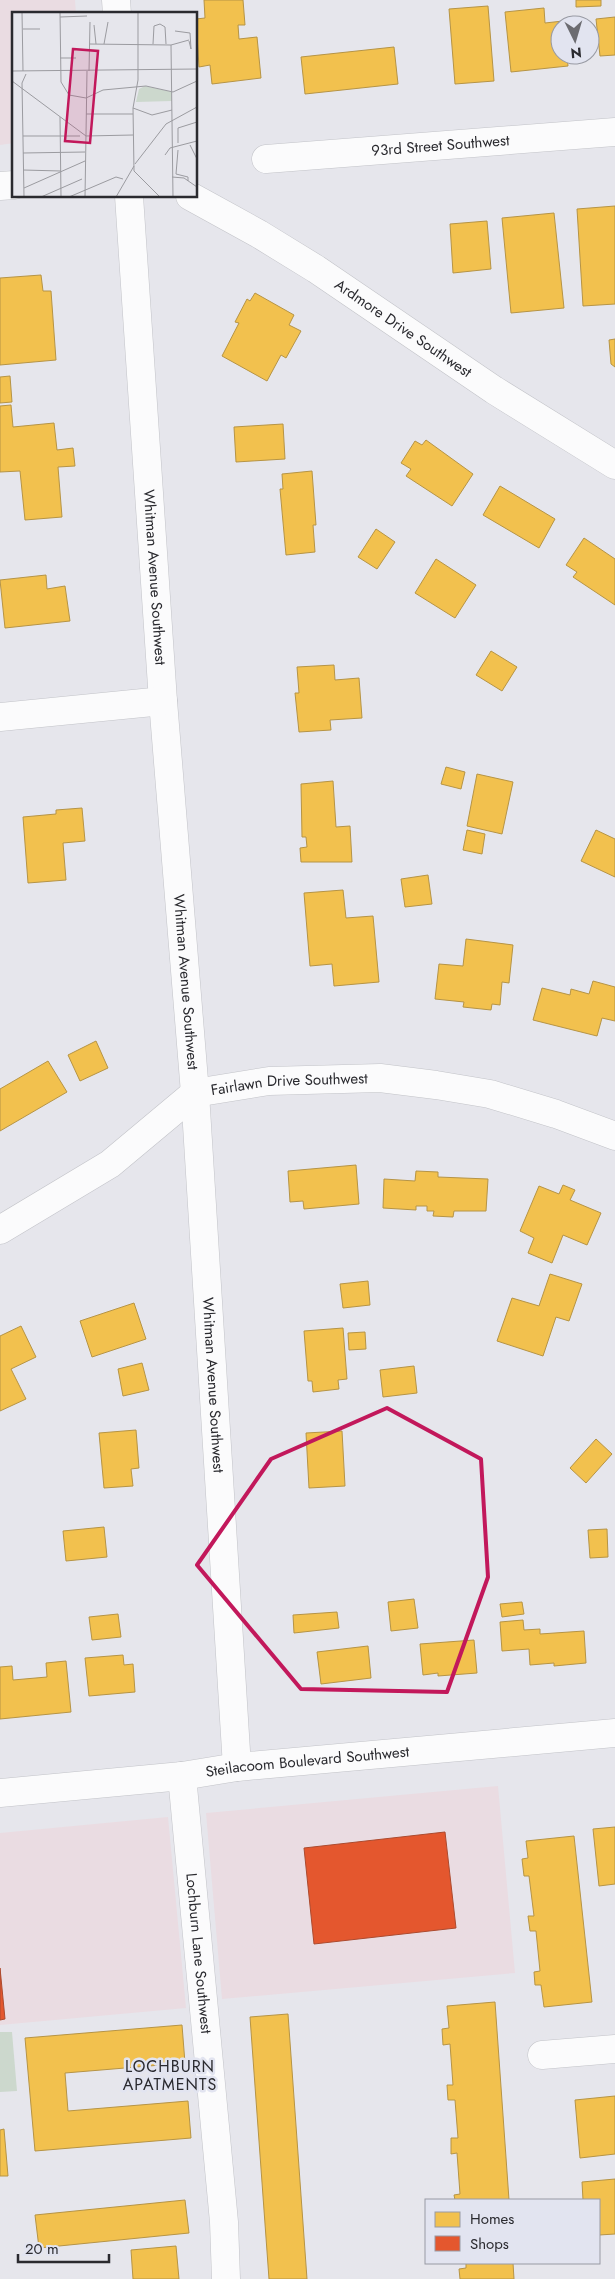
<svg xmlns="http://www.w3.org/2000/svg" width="615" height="2279" viewBox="0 0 615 2279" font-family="Jost,sans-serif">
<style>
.commercial{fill:#eadce2}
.green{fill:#ccd8cd}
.homes{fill:#f2c14e;stroke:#b69445}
.shops{fill:#e4572e;stroke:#ac4a2e}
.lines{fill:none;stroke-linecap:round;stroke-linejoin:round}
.street-casing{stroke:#c2c3c8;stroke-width:29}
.secondary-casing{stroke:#c2c3c8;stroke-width:29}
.street{stroke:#fbfbfc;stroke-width:28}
.secondary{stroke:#fbfbfc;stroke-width:28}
.marked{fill:none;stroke:#c2185b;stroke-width:4;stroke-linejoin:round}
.labels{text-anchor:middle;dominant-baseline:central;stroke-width:5;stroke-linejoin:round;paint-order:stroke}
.street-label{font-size:15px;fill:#2a2a2f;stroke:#e2e4f0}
.neighbourhood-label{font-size:16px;letter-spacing:1px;fill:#2a2a2f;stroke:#e2e4f0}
.inset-road{fill:none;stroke:#9b9ba0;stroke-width:1}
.view{fill:#c2185b;fill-opacity:0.15;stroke:#c2185b;stroke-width:2.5}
.inset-edge{fill:none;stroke:#2a2a2f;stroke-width:2.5}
</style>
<rect width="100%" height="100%" fill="#e6e6ec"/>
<path class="commercial" d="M0 0H75L76 14H14V143L0 145Z
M498 1786 515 1973 222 1999 206 1813Z
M168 1817 186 2008 0 2025V1833Z"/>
<path class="green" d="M0 2032H12L17 2091 0 2092Z"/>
<path class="homes" d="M204 0H243L245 25H238L239 39 257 37 261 78 212 84 210 65 199 67 196 19 205 18Z
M576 0H601V6L576 7Z
M488 6 494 81 455 84 449 9Z
M544 8 545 23 563 21 564 25H560V55H567L568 66 511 72 505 12Z
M615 17V55L600 56 596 19Z
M394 47 398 84 305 94 301 57Z
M615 206V304L583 306 577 209Z
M554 213 564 308 511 313 502 218Z
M487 221 491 269 453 273 450 224Z
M41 275 43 291H51L56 360 0 365V278Z
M255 293 294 315 289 325 301 331 286 358 281 355 267 381 222 356 239 323 235 322 247 299 250 301Z
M615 339V367L611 364 609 340Z
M10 376 12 402 0 403V377Z
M11 405 13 427 54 423 57 450 73 448 75 466 58 467 62 517 25 520 20 471 0 472V406Z
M283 424 285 459 236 462 234 427Z
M426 440 473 474 452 506 406 476 411 469 401 463 415 441 422 445Z
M312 471 316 525H313L315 552 286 555 280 489H283L282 474Z
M500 486 555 519 539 548 483 515Z
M376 529 395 542 377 569 358 557Z
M584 538 615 559V605L573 577 577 572 566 565Z
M436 559 476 585 455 618 415 593Z
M46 575 47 589 65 586 70 621 5 628 0 580Z
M491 651 517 667 502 691 476 675Z
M334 665 335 680 359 678 362 718 330 720 331 730 299 732 295 693H299L297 667Z
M446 767 465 772 461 789 441 784Z
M477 774 513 782 502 834 467 826Z
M333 781 336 827 350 826 352 862H301L300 848 307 847 306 837H302L301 784Z
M82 808 85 841 63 843 66 880 28 883 23 817 56 814V810Z
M467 830 485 834 482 854 463 850Z
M596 830 615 839V877L581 861Z
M428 875 432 904 405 907 401 879Z
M343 890 346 918 373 916 379 982 334 986 332 964 310 966 304 893Z
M466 939 513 945 509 983 502 982 500 1005 492 1004 491 1010 463 1007 464 1002 435 999 439 964 463 966Z
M593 981 615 987V1021L602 1018 597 1036 533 1020 542 988 570 995 571 989 589 994Z
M96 1041 108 1068 80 1081 68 1055Z
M48 1061 67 1092 0 1131V1089Z
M356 1165 359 1204 304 1209 303 1201 290 1202 288 1171Z
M416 1171 438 1172V1177L488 1179 486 1211H454L453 1217 433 1216 434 1211H427V1206H416V1210L383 1208 384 1179 415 1181Z
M563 1185 575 1190 570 1200 601 1213 587 1245 563 1235 552 1263 528 1253 534 1238 520 1231 539 1186 559 1194Z
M550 1274 582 1284 569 1321 556 1317 543 1356 497 1341 512 1298 539 1306Z
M368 1281 370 1305 343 1308 340 1284Z
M134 1303 146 1339 92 1357 80 1321Z
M21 1326 36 1357 11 1369 26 1399 0 1411V1336Z
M343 1328 347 1379 338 1380 339 1389 313 1392 312 1381H308L304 1331Z
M365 1332 366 1349 349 1350 348 1333Z
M142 1363 149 1390 123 1396 118 1369Z
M414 1366 417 1393 383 1397 380 1370Z
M136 1430 139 1468 131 1469 133 1486 104 1488 99 1433Z
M342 1431 345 1486 309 1488 306 1433Z
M596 1439 612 1454 586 1483 570 1468Z
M104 1527 107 1557 66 1561 63 1531Z
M607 1529 608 1557 590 1558 588 1530Z
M414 1599 418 1628 391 1631 388 1602Z
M522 1602 524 1614 502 1617 500 1604Z
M337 1612 339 1628 294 1633 293 1615Z
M118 1614 121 1637 92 1640 89 1617Z
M523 1620 524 1630 540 1629V1634L584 1631 586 1663 554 1666V1663L530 1665 529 1649 502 1651 500 1622Z
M474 1640 477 1673 438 1676V1673L423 1675 420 1644Z
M368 1646 371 1678 321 1684 317 1652Z
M123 1655 124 1665 133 1664 135 1692 89 1696 85 1658Z
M66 1661 71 1712 0 1719V1667L12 1666 13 1680 47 1677 46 1663Z
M615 1827V1884L599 1886 593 1829Z
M574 1836 592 2002 544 2007 541 1985H535L534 1972 540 1971 536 1931H530L528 1916H534L529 1876H524L522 1859 528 1858 526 1841Z
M495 2002 509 2200H455L454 2195 460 2194 457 2153 451 2154V2138H458L455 2100H448L447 2085H453L450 2044 443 2045 442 2029 449 2028 447 2006Z
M288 2014 307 2279H269L250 2017Z
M182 2025 185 2063 65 2073 68 2111 188 2101 191 2138 35 2151 25 2038Z
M615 2096V2154L580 2158 575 2100Z
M4 2129 8 2176H0V2130Z
M615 2179V2234L599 2235V2200H583L582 2182Z
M185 2200 189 2233 39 2248 35 2215Z
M176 2246 179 2279H133L131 2250Z
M466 2263H513L514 2279H460L459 2269 466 2268Z"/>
<path class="shops" d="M445 1832 456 1928 314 1944 304 1848Z
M0 1968 5 2019 0 2020Z"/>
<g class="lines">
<g class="street-casing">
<g id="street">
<path id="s1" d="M266 159 615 132"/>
<path id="s2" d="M129 196 163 701 195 1093 237 1767"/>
<path d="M0 717 163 701"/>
<path id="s3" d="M0 1230 110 1164 195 1093 269 1081 380 1078 436 1085 490 1094 556 1114 615 1136"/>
<path id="s4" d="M182 1776 224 2222 226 2279"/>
<path d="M542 2055 615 2049"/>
</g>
</g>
<g class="secondary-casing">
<g id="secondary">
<path d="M116 0 117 14"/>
<path d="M0 186 14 185"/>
<path id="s5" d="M190 196 259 234 316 269 494 390 615 465"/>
<path id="s6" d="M0 1793 182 1776 237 1767 615 1733"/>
</g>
</g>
<use href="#street" class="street"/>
<use href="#secondary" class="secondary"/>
</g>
<path class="marked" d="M387 1408 481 1459 488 1577 447 1692 301 1689 197 1565 271 1459Z"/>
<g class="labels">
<g class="street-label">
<text stroke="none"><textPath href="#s1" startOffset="175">93rd Street Southwest</textPath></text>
<text stroke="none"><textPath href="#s5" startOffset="251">Ardmore Drive Southwest</textPath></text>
<text stroke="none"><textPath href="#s2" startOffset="382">Whitman Avenue Southwest</textPath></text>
<text stroke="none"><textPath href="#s2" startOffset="788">Whitman Avenue Southwest</textPath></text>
<text stroke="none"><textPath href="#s3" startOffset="334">Fairlawn Drive Southwest</textPath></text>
<text stroke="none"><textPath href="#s2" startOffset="1192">Whitman Avenue Southwest</textPath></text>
<text stroke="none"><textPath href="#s6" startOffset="309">Steilacoom Boulevard Southwest</textPath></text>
<text stroke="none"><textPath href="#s4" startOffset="178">Lochburn Lane Southwest</textPath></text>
</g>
<g class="neighbourhood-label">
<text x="170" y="2066">LOCHBURN<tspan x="170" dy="18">APATMENTS</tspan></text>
</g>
</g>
<g transform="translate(12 12)">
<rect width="185" height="185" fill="#e6e6ec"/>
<path d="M133 74 160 80V89L124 90 127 77Z" fill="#ccd8cd"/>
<path class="inset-road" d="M10 0 11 59M48 0 49 70 57 83 74 86 91 78 134 74 161 80 185 69M126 0V68L121 96 122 159 148 185M48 5 75 4M82 13 84 32M11 17H28M163 19 178 21 179 37 177 29M77 32 159 33 177 28M92 32 96 10M141 32 142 14 148 12 153 15 154 32M159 33 161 185M48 46H64M0 59 185 57M77 59 78 10M0 69 74 124M121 96 140 103 160 98M74 102H121M48 105 49 185M11 124H68M74 124 121 123M166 131V116L185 110M178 133 185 147M166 138 164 162 176 165V169M11 141 73 140M153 143 158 136 185 129M123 152 154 112 185 95M11 158 49 159M160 165 172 166 185 175M12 176 73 149M12 185 10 71 14 62M29 185 70 167M57 185 104 165 111 167M73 185 75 59M104 185 122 154"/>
<path class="view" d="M61 37 86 39 78 131 53 129Z"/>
<rect width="185" height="185" class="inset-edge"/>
</g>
<rect x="425" y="2199" width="175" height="65" fill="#e2e4f0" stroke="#989aa3"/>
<rect x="435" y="2212" width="25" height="15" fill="#f2c14e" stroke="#989aa3"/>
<text x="470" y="2224" font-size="15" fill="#2a2a2f">Homes</text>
<rect x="435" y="2236" width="25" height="15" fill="#e4572e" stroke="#989aa3"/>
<text x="470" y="2249" font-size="15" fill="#2a2a2f">Shops</text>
<g transform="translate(575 40) rotate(175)"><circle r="24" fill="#e2e4f0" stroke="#989aa3"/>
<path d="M0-4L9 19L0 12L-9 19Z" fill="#6c6c71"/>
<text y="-8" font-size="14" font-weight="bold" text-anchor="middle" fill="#2a2a2f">N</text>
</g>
<path d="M18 2254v8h91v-8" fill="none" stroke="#2a2a2f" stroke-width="2.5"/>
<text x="25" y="2254" font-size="15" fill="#2a2a2f" stroke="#e2e4f0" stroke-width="4" paint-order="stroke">20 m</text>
</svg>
